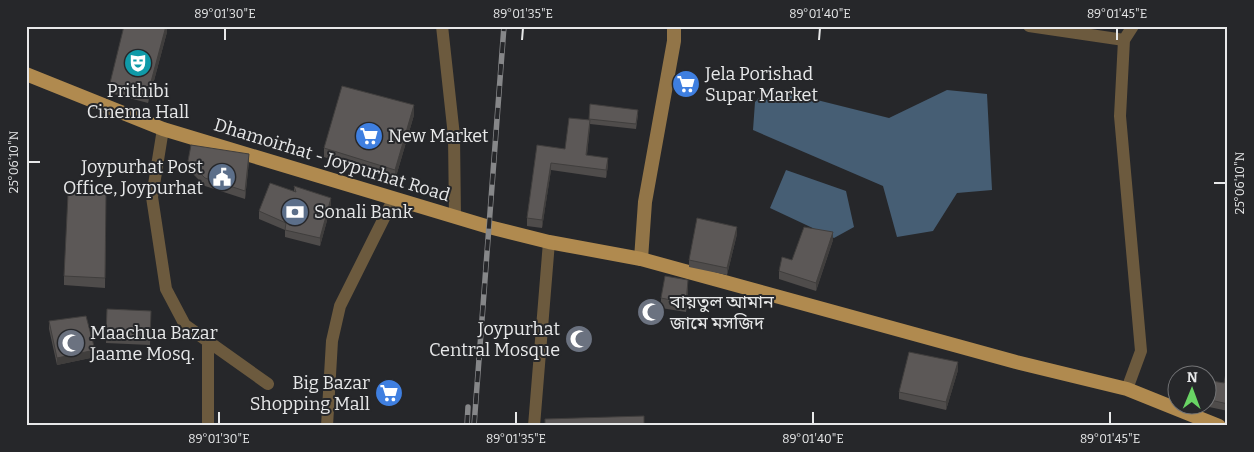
<svg xmlns="http://www.w3.org/2000/svg" width="1254" height="452" viewBox="0 0 1254 452" font-family="Bitter,'Noto Sans Bengali',serif">
<style>
.water{fill:#465e74}
.lines{fill:none;stroke-linecap:round;stroke-linejoin:round}
.minor{stroke:#6c5a3e;stroke-width:12}
.secondary{stroke:#927548;stroke-width:14}
.primary{stroke:#b08a4f;stroke-width:14}
.rail-casing{stroke:#868789;stroke-width:5.5}
.rail{stroke:#26272a;stroke-width:4;stroke-dasharray:11;stroke-linecap:butt}
.wall{fill:#4f4c4b}
.shaded-wall{fill:#403e3d}
.building{fill:#5c5857;stroke:#403e3d}
.ticks{fill:none;stroke:#e7e8e9;stroke-width:2}
.labels{text-anchor:middle;dominant-baseline:central;stroke-width:4;stroke-linejoin:round;paint-order:stroke}
.poi-label{font-size:18px;fill:#e7e8e9;stroke:#26272a;text-anchor:start}
.street-label{font-size:18px;fill:#e7e8e9;stroke:#26272a}
.neatline{fill:none;stroke:#e7e8e9;stroke-width:2}
.ticks-label{font-size:12px;text-anchor:middle;fill:#e7e8e9}
</style>
<rect width="100%" height="100%" fill="#26272a"/>
<path class="water" d="M769 88 889 118 947 90 987 94 992 190 957 193 933 231 897 237 883 186 753 130 755 102Z
M786 170 846 191 854 227 834 238 770 208Z"/>
<g class="lines">
<path class="minor" d="M442 26 454 136 455 217
M1029 26 1124 40
M163 129 152 197 166 289 185 325 268 384
M208 341V426
M1127 389 1141 351 1120 116 1124 40 1133 26
M327 426 332 341 340 306 394 198
M534 426 549 242"/>
<path class="secondary" d="M641 259 645 202 674 41V26"/>
<path class="primary" d="M26 74 163 129 489 227 549 242 641 259 1016 362 1127 389 1219 426"/>
<g class="rail-casing">
<path id="rail" d="M467 426 468 407
M474 426 504 26"/>
</g>
<use href="#rail" class="rail"/>
</g>
<path class="wall" d="M167 26V32L148 103 110 93V83Z
M590 104 638 115 636 129 590 124 587 155 608 165 606 178 551 170 542 228 527 226V218L537 145 565 149 589 120Z
M414 115 395 180 324 157V148Z
M188 161H249L245 199 205 186 188 169Z
M294 186 331 206 320 246 285 237V230L259 219V211L294 192Z
M106 194 105 288 64 285V276Z
M737 234 727 275 689 267V260Z
M833 240 816 291 779 279V271L792 260Z
M688 289 686 312 661 308V298Z
M107 309 151 311 150 345 106 343Z
M49 321 95 357 57 365 49 329Z
M1228 363V411L1195 404H1206V380L1224 383Z
M958 370 946 410 899 399V392Z"/>
<path class="shaded-wall" d="M166 26H167V32L148 103V93Z
M414 105V115L395 180V170Z
M590 120V128L586 162V155Z
M249 154V161L245 199V191Z
M608 158V165L606 178V170Z
M551 163V170L542 228V220Z
M331 198V206L320 246V238Z
M737 227V234L727 275V268Z
M833 232V240L816 291V283Z
M688 280V289L686 312V303Z
M95 350V357L57 365V358Z
M958 362V370L946 410V402Z"/>
<path class="building" d="M124 26H166L148 93 110 83Z
M342 86 414 105 395 170 324 148Z
M590 104 638 110 636 124 589 119Z
M569 118 590 120 586 155 608 158 606 170 551 163 542 220 527 218 537 145 565 149Z
M191 145 249 154 245 191 205 178 188 161Z
M270 183 296 192 294 186 331 198 320 238 285 230 286 223 259 211Z
M68 194H106L105 278 64 276Z
M697 218 737 227 727 268 689 260Z
M804 227 833 232 816 283 779 271 782 257 792 260Z
M665 276 688 280 686 303 661 298Z
M107 309 151 311 150 337 106 335Z
M86 316 95 350 57 358 49 321Z
M909 352 958 362 946 402 899 392Z
M1228 363V404L1206 399V380L1224 383Z
M644 416V426H545V419Z"/>
<path class="ticks" d="M225 40V28M522 40 523 28M819 40 820 28M1117 40V28M28 162H40M1214 183H1226M219 424V412M516 424V412M813 424V412M1110 424V412"/>
<defs>
<g id="theatre-disc" transform="scale(1.4375)"><circle r="9.5" fill="#0f9aa8" stroke="#26272a"/><path d="M-5-5.5Q0-4 5-5.5V0Q5 5 0 6Q-5 5-5 0ZM-3.3-2.5H-1v1.5H-3.3ZM1-2.5H3.3v1.5H1ZM-2.8 1Q0 5.5 2.8 1Z" fill="#fff"/></g>
<g id="supermarket-disc" transform="scale(1.4375)"><circle r="9.5" fill="#3f7fe0" stroke="#26272a"/><path d="M-6-5.5h2.5l.6 2H6L4.5 2H-2.5L-4.4-4H-6ZM-1.5 3.2a1.3 1.3 0 1 0 .1 0ZM3 3.2a1.3 1.3 0 1 0 .1 0Z" fill="#fff"/></g>
<g id="civic-disc" transform="scale(1.4375)"><circle r="9.5" fill="#5c6f8a" stroke="#26272a"/><path d="M-.6-6.5H3V-4.5H.6V-3L4-1V1h2V6H-6V1h2V-1L-.6-3ZM-1.2 2.5V6h2.4V2.5Z" fill="#fff"/></g>
<g id="bank-disc" transform="scale(1.4375)"><circle r="9.5" fill="#5c6f8a" stroke="#26272a"/><path d="M-6-4H6V4H-6ZM0-2.3a2.3 2.3 0 1 0 0 4.6a2.3 2.3 0 1 0 0-4.6Z" fill="#fff"/></g>
<g id="mosque-disc" transform="scale(1.4375)"><circle r="9.5" fill="#6b7280" stroke="#26272a"/><path d="M3.5-4.9A6 6 0 1 0 3.5 4.9A5 5 0 1 1 3.5-4.9Z" fill="#fff"/></g>
</defs>
<g fill-rule="evenodd">
<use href="#theatre-disc" x="138" y="63"/>
<use href="#supermarket-disc" x="686" y="84"/>
<use href="#supermarket-disc" x="369" y="136"/>
<use href="#civic-disc" x="222" y="177"/>
<use href="#bank-disc" x="295" y="212"/>
<use href="#mosque-disc" x="651" y="312"/>
<use href="#mosque-disc" x="579" y="339"/>
<use href="#mosque-disc" x="71" y="343"/>
<use href="#supermarket-disc" x="389" y="393"/>
</g>
<g class="labels">
<g class="poi-label">
<text x="705" y="74">Jela Porishad<tspan x="705" dy="21">Supar Market</tspan></text>
<text x="138" y="91" text-anchor="middle">Prithibi<tspan x="138" dy="21">Cinema Hall</tspan></text>
<text x="388" y="136">New Market</text>
<text x="203" y="167" text-anchor="end">Joypurhat Post<tspan x="203" dy="21">Office, Joypurhat</tspan></text>
<text x="314" y="212">Sonali Bank</text>
<text x="670" y="302">বায়তুল আমান<tspan x="670" dy="21">জামে মসজিদ</tspan></text>
<text x="560" y="329" text-anchor="end">Joypurhat<tspan x="560" dy="21">Central Mosque</tspan></text>
<text x="90" y="333">Maachua Bazar<tspan x="90" dy="21">Jaame Mosq.</tspan></text>
<text x="370" y="383" text-anchor="end">Big Bazar<tspan x="370" dy="21">Shopping Mall</tspan></text>
</g>
<g class="street-label">
<text transform="translate(332 160) rotate(17)">Dhamoirhat - Joypurhat Road</text>
</g>
</g>
<rect width="1254" height="452" fill="none" stroke="#26272a" stroke-width="55"/>
<g transform="translate(1192 390) rotate(1)"><circle r="24" fill="#26272a" stroke="#737476"/>
<path d="M0-4L9 19L0 12L-9 19Z" fill="#69d464"/>
<text y="-8" font-size="14" font-weight="bold" text-anchor="middle" fill="#e7e8e9">N</text>
</g>
<rect x="28" y="28" width="1198" height="396" class="neatline"/>
<g class="ticks-label">
<text x="225" y="18">89°01'30"E</text>
<text x="523" y="18">89°01'35"E</text>
<text x="820" y="18">89°01'40"E</text>
<text x="1117" y="18">89°01'45"E</text>
<text transform="translate(14 162) rotate(-90)" y="4">25°06'10"N</text>
<text transform="translate(1240 183) rotate(-90)" y="4">25°06'10"N</text>
<text x="219" y="443">89°01'30"E</text>
<text x="516" y="443">89°01'35"E</text>
<text x="813" y="443">89°01'40"E</text>
<text x="1110" y="443">89°01'45"E</text>
</g>
</svg>
